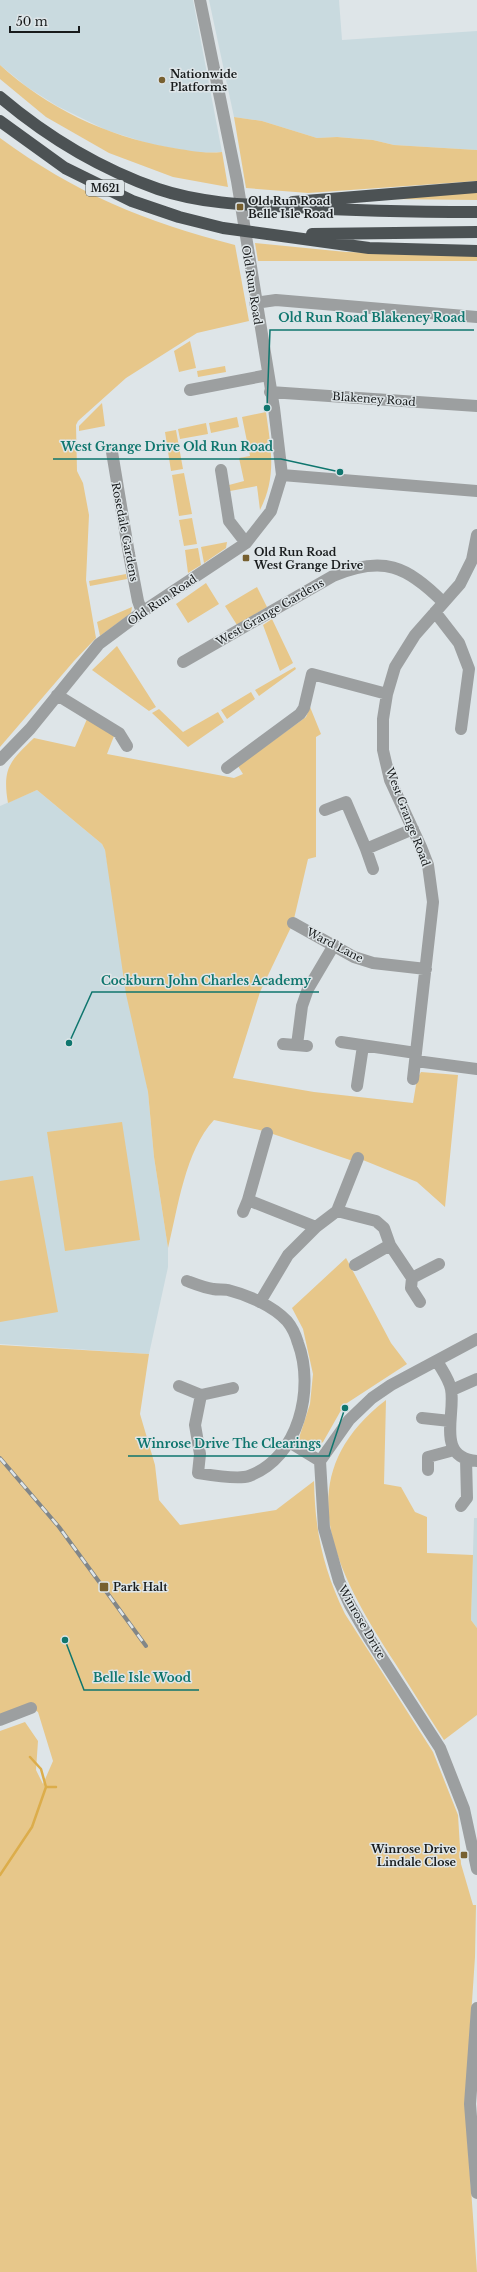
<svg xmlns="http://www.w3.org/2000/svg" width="477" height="2272" viewBox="0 0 477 2272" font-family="'Libre Baskerville',serif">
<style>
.built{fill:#c9dadf}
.green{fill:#e7c78a}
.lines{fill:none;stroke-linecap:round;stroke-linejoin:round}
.stream{stroke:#dcad4b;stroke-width:2.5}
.minor{stroke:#9c9fa0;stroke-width:12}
.highway{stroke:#4c5254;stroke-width:12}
.rail-casing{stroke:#818688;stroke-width:4}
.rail{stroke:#dee5e8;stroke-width:2.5;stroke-dasharray:8;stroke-linecap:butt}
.poi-dot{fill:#776030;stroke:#dee5e8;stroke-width:1.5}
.labels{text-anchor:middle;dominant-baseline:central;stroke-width:3;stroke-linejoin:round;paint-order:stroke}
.shield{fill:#dee5e8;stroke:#535859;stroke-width:1}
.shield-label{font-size:10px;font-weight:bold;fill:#181b1c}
.poi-label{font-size:11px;font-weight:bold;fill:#181b1c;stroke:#dee5e8;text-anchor:start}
.street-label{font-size:11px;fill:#181b1c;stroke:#dee5e8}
.leader{fill:none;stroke:#0f766e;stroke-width:1.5}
.callout-dot{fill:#0f766e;stroke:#dee5e8;stroke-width:1.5}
.callout-label{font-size:12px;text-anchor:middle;font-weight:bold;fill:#0f766e;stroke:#dee5e8;stroke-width:3;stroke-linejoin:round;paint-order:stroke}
</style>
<rect width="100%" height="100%" fill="#dee5e8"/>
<path class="built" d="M0 0H193L222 152 199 153 150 144 106 130 57 106 27 87 0 65Z
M209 0H339L342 40 477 31V150L394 145 373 140 338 137 317 138 262 121 234 117Z
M37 790 102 844 105 850 148 1092 154 1157 168 1248V1267L149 1354 0 1344V806Z
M474 1518H477V1628L471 1620Z"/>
<path class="green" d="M0 65C46 107 106 136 168 147 187 150 203 154 222 152L228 187 173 177 109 153 46 117 0 79Z
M234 117 262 121 317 138 337 137 373 140 394 145 477 150V181L308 193 246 188Z
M0 138C75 193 145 222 235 245L249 321 197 333 126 378 78 421 76 425 77 471 83 483 89 515 86 580 96 638 74 661 0 747Z
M477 191V200L386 199Z
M255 243 346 252 477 256V261H258Z
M190 341 196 368 179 372 174 351Z
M225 366 226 372 198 377 197 371Z
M102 403 105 426 79 431V426Z
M266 412C271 449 277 476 260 510L257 486 230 491 229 485 244 481 239 458 250 456 242 417Z
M237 417 239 427 211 433 209 423Z
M206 423 208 434 180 439 178 429Z
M176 430 183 469 171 471 165 432Z
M184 473 192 514 179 516 172 475Z
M192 518 197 544 184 546 179 520Z
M227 542 226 548 204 563 201 547Z
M198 548 201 565 188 573 185 550Z
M126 574 127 579 90 586 89 581Z
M206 583 219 604 188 623 176 604Z
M257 587 267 607 237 625 225 606Z
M132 607 131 613 100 636 97 622Z
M272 619 293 663 280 671 263 625Z
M117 646 156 707 149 711 92 670Z
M295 667 296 669 259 696 255 690Z
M251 692 255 699 227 719 221 710Z
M310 707 321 734 316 737V857L308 859 293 923 260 992 233 1078 314 1092 413 1103 417 1079 421 1072 458 1075 445 1207 417 1182 358 1158 353 1161 264 1131 214 1120C185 1151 178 1208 168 1248L154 1157 148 1092 126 994 105 850 102 844 37 790 8 803C2 768 10 761 34 738L75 747 87 719 114 736 107 754 234 778 243 774 238 766 306 717Z
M159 709 183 732 218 712 224 722 188 747 152 713Z
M122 1122 140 1240 65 1251 47 1132Z
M33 1176 58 1312 0 1322V1181Z
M346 1258 391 1343 407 1364 344 1405 323 1442C316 1448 309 1450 301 1445L299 1438 310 1404 313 1374 303 1329 292 1308Z
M0 1345 149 1354 140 1414 155 1465 159 1500 180 1525 276 1510 314 1481C315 1531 323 1569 345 1614L433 1752 458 1815 461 1864 473 1905H476L475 1957 465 2106 477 2272H0V1731L25 1722 38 1741 36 1770 43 1784 53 1761 38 1712 31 1708 0 1720Z
M386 1400 384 1484 401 1487 415 1512 427 1517V1553L473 1555 471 1620 477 1628V1715L444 1740C427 1714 411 1688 395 1663 338 1575 283 1479 386 1400Z"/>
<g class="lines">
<path class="stream" d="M46 1787H56
M0 1875 32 1827 46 1787 41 1769 30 1757"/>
<path class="minor" d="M255 303 276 300 477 317
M190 390 268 375
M270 392 477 406
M112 452 129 554 138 601 142 612
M221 470 229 521 246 543
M282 475 477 491
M435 612 459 643 469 669 461 729
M183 662 333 576C383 555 407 566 443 602
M57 695 119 733 127 746
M0 760 30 729 99 644 142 612 246 543 271 511 282 475 274 408 237 181 200 0
M227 768 300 714 304 708 312 674 387 694
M325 810 346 802 366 849 413 829
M366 849 373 869
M293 923 354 957 373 963 426 969
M341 1042 416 1053
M283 1044 307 1046
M297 1045 302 1006 308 989 334 945
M416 1061 477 1069
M413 1079 433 902 428 865 421 847 390 780 383 750V719L387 694 395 667 415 635 460 584 472 560 477 535
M357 1086 363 1046
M267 1133 248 1200 316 1227
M337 1211 376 1221 384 1228 390 1245 412 1278 411 1288 420 1302
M243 1212 248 1200
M355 1265 390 1245
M412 1278 439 1264
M187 1281C195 1284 205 1288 213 1289 218 1290 224 1289 228 1290 248 1295 273 1306 287 1321 292 1327 296 1336 298 1343 315 1388 299 1458 249 1476 238 1480 210 1475 198 1473L200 1454 195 1425 201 1395 233 1388
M260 1302 288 1255 316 1227 337 1211 358 1158
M477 1339 391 1385 372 1398 349 1420 320 1461 324 1528 339 1581 350 1605 369 1638 440 1748 464 1809 477 1869
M437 1361C442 1370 449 1379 451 1389 456 1414 435 1458 477 1461
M179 1386 201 1395
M452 1390 477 1379
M422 1418 450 1421
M289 1442 320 1461
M428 1470V1457L454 1450
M461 1506 467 1498 466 1459
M0 1720 31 1708
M477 2008 470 2104 477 2193"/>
<path class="highway" d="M0 97C46 136 101 169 158 189 202 204 250 205 296 207 356 211 417 212 477 212
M0 121 65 168 132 201 179 217 223 228 369 248 477 251
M293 202 477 187
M312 234 477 232"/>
<g class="rail-casing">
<path id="rail" d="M0 1458 59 1527 146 1646"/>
</g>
<use href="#rail" class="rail"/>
</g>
<g class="poi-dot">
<circle cx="162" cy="80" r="4"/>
<rect x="236" y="203" width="8" height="8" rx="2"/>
<rect x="242" y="554" width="8" height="8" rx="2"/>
<rect x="99" y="1582" width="10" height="10" rx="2"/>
<rect x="460" y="1851" width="8" height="8" rx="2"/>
</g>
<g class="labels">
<rect class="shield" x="86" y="180" width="38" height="16" rx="3"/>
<g class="shield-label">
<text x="105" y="188">M621</text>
</g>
<g class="poi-label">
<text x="170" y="74">Nationwide<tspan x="170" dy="13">Platforms</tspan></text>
<text x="248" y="201">Old Run Road<tspan x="248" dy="13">Belle Isle Road</tspan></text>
<text x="254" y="552">Old Run Road<tspan x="254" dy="13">West Grange Drive</tspan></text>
<text x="113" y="1587">Park Halt</text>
<text x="456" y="1849" text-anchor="end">Winrose Drive<tspan x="456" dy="13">Lindale Close</tspan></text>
</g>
<g class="street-label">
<text transform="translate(252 285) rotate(81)">Old Run Road</text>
<text transform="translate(374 399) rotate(4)">Blakeney Road</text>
<text transform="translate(125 532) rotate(79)">Rosedale Gardens</text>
<text transform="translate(162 600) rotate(-34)">Old Run Road</text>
<text transform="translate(270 612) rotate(-30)">West Grange Gardens</text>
<text transform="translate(408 817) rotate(69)">West Grange Road</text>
<text transform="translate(335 945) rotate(27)">Ward Lane</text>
<text transform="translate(362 1622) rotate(60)">Winrose Drive</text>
</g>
</g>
<path class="leader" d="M267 408L270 330H474M340 472L281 459H53M69 1043L92 992H319M345 1408L329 1456H128M65 1640L84 1690H199"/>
<g class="callout-dot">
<circle cx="267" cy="408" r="4"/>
<circle cx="340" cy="472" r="4"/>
<circle cx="69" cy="1043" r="4"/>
<circle cx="345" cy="1408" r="4"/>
<circle cx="65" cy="1640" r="4"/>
</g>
<g class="callout-label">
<text x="372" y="322">Old Run Road Blakeney Road</text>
<text x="167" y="451">West Grange Drive Old Run Road</text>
<text x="206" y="985">Cockburn John Charles Academy</text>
<text x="229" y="1448">Winrose Drive The Clearings</text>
<text x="142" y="1682">Belle Isle Wood</text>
</g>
<path d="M10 26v6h69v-6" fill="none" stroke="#181b1c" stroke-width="2"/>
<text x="16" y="26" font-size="12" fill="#181b1c" stroke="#dee5e8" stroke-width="3" paint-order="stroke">50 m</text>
</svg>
